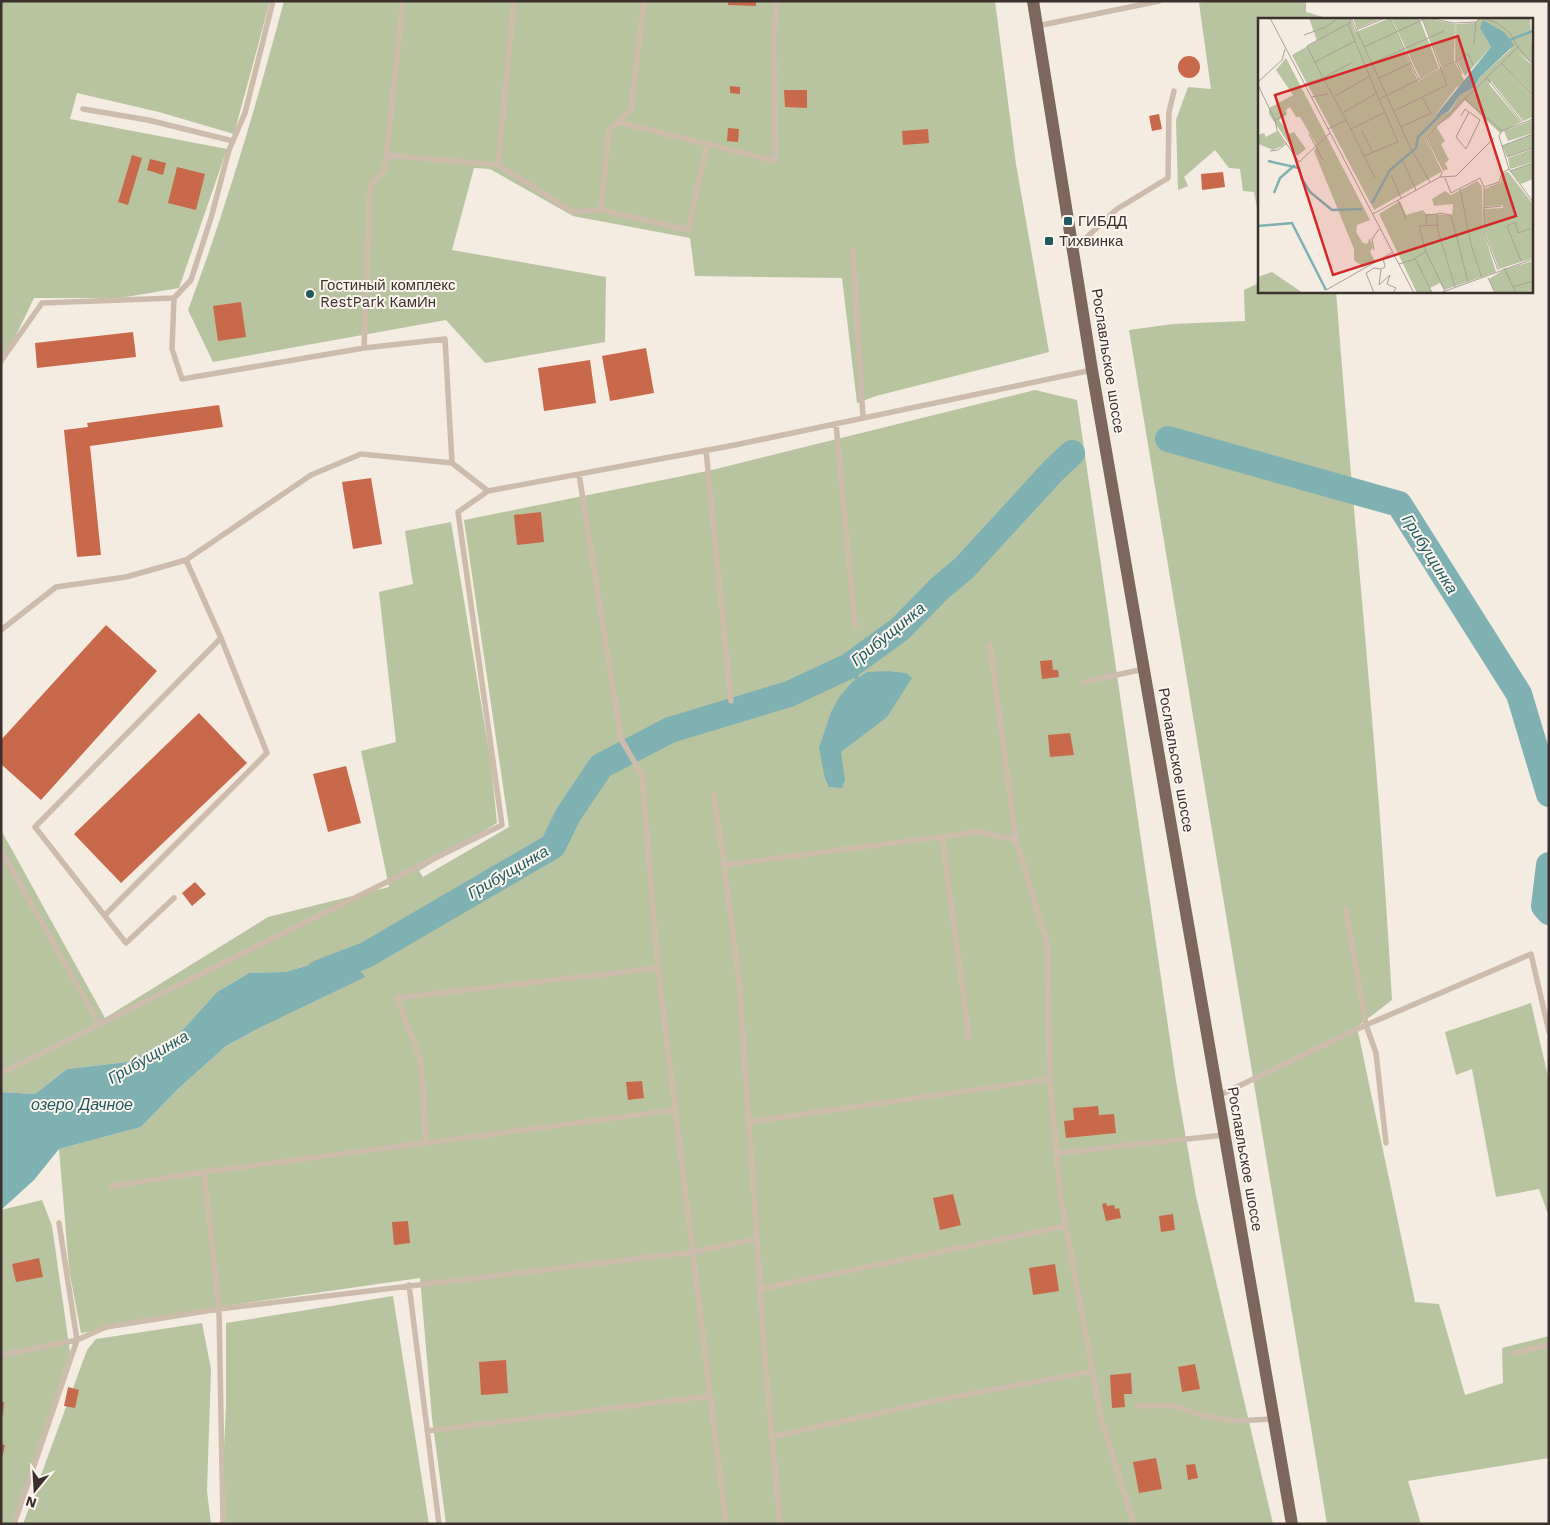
<svg xmlns="http://www.w3.org/2000/svg" width="1550" height="1525" viewBox="0 0 1550 1525" font-family="'Work Sans',sans-serif">
<style>
.green{fill:#b8c4a0}
.water{fill:#7fb0b2}
.lines{fill:none;stroke-linecap:round;stroke-linejoin:round}
.stream{stroke:#7fb0b2;stroke-width:4.5}
.river{stroke:#7fb0b2;stroke-width:26}
.building{fill:#c8694b}
.service{stroke:#cdbbac;stroke-width:5.5}
.primary{stroke:#7d675c;stroke-width:12}
.poi-dot{fill:#1f5a5e;stroke:#fbf5ee;stroke-width:2}
.labels{text-anchor:middle;dominant-baseline:central;stroke-width:4;stroke-linejoin:round;paint-order:stroke}
.poi-label{font-size:15px;fill:#3b302b;stroke:#fbf5ee;text-anchor:start}
.street-label{font-size:15px;fill:#3b302b;stroke:#fbf5ee}
.water-label{font-size:16px;font-style:italic;fill:#1f5a5e;stroke:#fbf5ee}
.inset-river{fill:none;stroke:#7fb0b2;stroke-width:2.5}
.inset-road{fill:none;stroke:#aaa098;stroke-width:1}
.view{fill:#d62828;fill-opacity:0.15;stroke:#d62828;stroke-width:2.5}
.inset-edge{fill:none;stroke:#3b302b;stroke-width:2.5}
</style>
<rect width="100%" height="100%" fill="#f4ebe1"/>
<path class="green" d="M1 1H270L234 134 159 112 77 93 70 119 227 149 179 288 120 298H34L2 364Z
M284 1H995L1016 164 1049 352 876 396 857 403 842 278 695 276 690 238 573 216 490 169 474 168 452 250 606 277 605 342 485 363 446 320 213 362 188 310C226 209 256 106 284 1Z
M1208 1H1306V12L1330 19H1259V218L1254 192 1243 191 1240 169 1229 168 1215 150 1184 177 1188 186 1178 190 1176 120 1188 87 1211 89 1199 3Z
M1259 283V291H1336C1354 528 1379 763 1392 1000L1357 1027 1415 1302 1439 1304 1465 1395 1503 1383 1502 1348 1549 1336V1458L1408 1481 1421 1524H1327L1129 330 1173 324 1245 321 1244 290Z
M1035 390 1077 400 1176 1081 1196 1196 1273 1524H446L432 1418 420 1278 224 1306 81 1333 69 1269 59 1149 141 1127 179 1088 226 1046 263 1026 348 954 285 972 249 973 217 992 178 1035 127 1062 67 1069 35 1094 1 1092V830L105 1018 268 917 389 887 361 751 396 742 379 592 413 584 405 531 451 522 491 763 497 823 419 871 423 877 509 827 464 520 712 470Z
M1531 1003 1549 1081V1217L1539 1189 1496 1197 1472 1069 1456 1075 1445 1032Z
M42 1200 52 1226 70 1352 13 1524H1V1210Z
M393 1296 429 1524H225L222 1490 226 1406V1323Z
M202 1323 211 1369 207 1491 211 1524H23L87 1350 96 1339Z"/>
<path class="water" d="M887 671 906 673 912 678 887 717 841 752 845 780 842 788 829 787 825 779 819 748 831 712 840 696 852 682 867 672Z
M348 954 365 977 263 1026 226 1046 179 1088 141 1127 59 1149 34 1180 1 1210V1092L35 1094 67 1069 127 1062 178 1035 217 992 249 973 285 972Z"/>
<g class="lines">
<path class="stream" d="M849 666 860 683"/>
<path class="river" d="M1168 439 1399 504 1519 694 1549 794
M1549 865 1544 906 1549 912
M319 973 366 955 553 846 568 815 601 766 670 730 789 694 849 666 900 629 939 589 964 568 1053 471 1072 453"/>
</g>
<path class="building" d="M728 1H756V6L728 5Z
M1178 67a11 11 0 1 1 22 0a11 11 0 1 1-22 0Z
M730 86 740 87V94L730 93Z
M784 90H807V108L785 107Z
M1159 114 1162 129 1152 131 1149 116Z
M728 128 739 129 738 142 727 141Z
M928 129 929 143 903 145 902 131Z
M132 155 142 158 128 205 118 202Z
M150 159 166 163 163 175 147 170Z
M177 167 205 174 196 210 168 203Z
M1223 172 1225 187 1202 190 1201 174Z
M311 289H315V296L306 295 307 291H311Z
M241 302 246 337 218 341 213 306Z
M133 332 136 357 37 368 35 343Z
M646 348 654 393 610 401 602 356Z
M590 360 596 403 544 411 538 368Z
M219 405 223 427 90 446 101 555 77 557 64 430 88 427 87 423Z
M371 478 382 544 353 549 342 482Z
M541 512 544 542 517 545 514 515Z
M106 625 157 671 41 800 1 764V740Z
M1052 660 1053 670H1058L1059 677 1042 679 1040 661Z
M199 713 247 763 121 883 74 834Z
M1070 733 1074 755 1050 757 1048 735Z
M346 766 361 823 328 832 313 774Z
M195 882 206 894 192 906 182 893Z
M642 1081 644 1098 628 1100 626 1082Z
M1098 1106 1099 1115 1114 1114 1116 1133 1066 1138 1064 1121 1074 1120 1073 1108Z
M953 1194 961 1225 940 1230 933 1198Z
M1106 1203 1107 1206 1114 1205 1115 1209 1119 1208 1121 1218 1106 1221 1102 1204Z
M1173 1214 1175 1230 1161 1232 1159 1216Z
M408 1221 410 1243 394 1245 392 1222Z
M39 1258 43 1277 16 1282 12 1264Z
M1055 1264 1059 1291 1033 1295 1029 1268Z
M506 1360 508 1393 481 1395 479 1362Z
M1195 1364 1200 1389 1182 1392 1178 1367Z
M1131 1373 1132 1394H1124L1125 1407 1112 1408 1110 1375Z
M68 1387 79 1390 75 1408 64 1406Z
M1 1402H4L3 1415H1Z
M1 1444 5 1445 2 1458H1Z
M1156 1458 1162 1489 1139 1493 1133 1462Z
M1195 1464 1198 1478 1188 1480 1186 1465Z"/>
<g class="lines">
<path class="service" d="M514 1 498 165 573 212 601 210 609 129 631 110 644 1
M1037 26 1159 1
M83 109 148 120 233 141
M617 122 775 161 774 32 777 1
M386 155 498 165
M601 210 688 230 707 144
M1073 250 1117 209 1168 178 1169 112 1174 91
M853 251 863 418
M174 298 191 280 211 218 229 150 245 113 273 1
M364 348 370 186 385 169 403 1
M1 361 42 303 174 298 172 349 182 379 364 348 445 339 452 463
M836 424 855 626
M706 450 731 701
M579 474 621 739 642 775 658 968 726 1524
M186 560 221 638
M1 630 56 587 126 577 186 560 311 475 361 454 452 463 488 491 735 445 1092 370
M990 645 1016 840
M1084 682 1144 669
M714 795 724 865
M942 836 969 1037
M1 850 99 1024
M1346 910 1366 1025 1376 1053 1386 1143
M105 915 267 753 221 638 35 827 126 943 174 898
M1 1073 502 825 458 512 488 491
M1050 1079 1060 1194 1102 1422 1134 1524
M1218 1096 1366 1025 1531 954 1549 1032
M426 1143 421 1061 397 998 658 968
M1057 1153 1224 1135
M112 1186 204 1172
M757 1239 764 1349 780 1524
M409 1285 439 1524
M760 1289 1066 1226
M1514 1353 1549 1345
M1 1355 77 1340 59 1223
M1138 1406 1172 1405 1205 1416 1235 1421 1273 1419
M427 1431 710 1396
M772 1437 933 1401 1093 1371
M14 1524 77 1340 106 1327 219 1309 693 1252 757 1239 739 981 724 865 979 832 1016 840 1047 943 1050 1079 749 1122
M223 1524 219 1309 204 1172 675 1110"/>
<path class="primary" d="M1033 1 1092 370 1292 1524"/>
</g>
<g class="poi-dot">
<rect x="1063" y="216" width="10" height="10" rx="2.5"/>
<rect x="1044" y="236" width="10" height="10" rx="2.5"/>
<circle cx="310" cy="294" r="5"/>
</g>
<g class="labels">
<g class="poi-label">
<text x="1078" y="221">ГИБДД</text>
<text x="1059" y="241">Тихвинка</text>
<text x="320" y="285">Гостиный комплекс<tspan x="320" dy="17">RestPark КамИн</tspan></text>
</g>
<g class="street-label">
<text transform="translate(1108 361) rotate(81)">Рославльское шоссе</text>
<text transform="translate(1176 760) rotate(80)">Рославльское шоссе</text>
<text transform="translate(1245 1159) rotate(80)">Рославльское шоссе</text>
</g>
<g class="water-label">
<text transform="translate(1430 554) rotate(58)">Грибущинка</text>
<text transform="translate(888 634) rotate(-39)">Грибущинка</text>
<text transform="translate(508 872) rotate(-30)">Грибущинка</text>
<text transform="translate(148 1057) rotate(-30)">Грибущинка</text>
<text x="82" y="1104">озеро Дачное</text>
</g>
</g>
<g transform="translate(1258 18)">
<rect width="275" height="275" fill="#f4ebe1"/>
<path d="M51 0H92L98 14 132 0 160 63 197 44 207 64 198 70 178 96 181 98 192 93 202 77 217 69 221 60 253 31 237 9 225 3V15L233 29 207 58 198 41 199 6 216 5 222 0H272L275 46 261 35 275 48V78L245 48 275 79V99L265 103 233 63 231 66 263 104 242 115 207 82 191 100 178 108 187 123 183 126 191 142 187 145 190 151 185 153 168 120 175 111 166 120 183 154 116 192 34 37 59 23ZM95 0H124L99 11ZM133 0H161L181 50 162 60ZM164 0 197 6 196 44 184 50ZM28 40 112 202 99 207 98 214 105 225 109 226 112 220 115 229 112 234 117 243 105 249 96 242V231L56 133 59 128 42 99H38L32 89 28 92 29 96 21 102 31 116 36 114 48 131 39 138 11 96V90L35 77 18 52ZM275 102V115L250 123 246 113ZM19 113 27 125 24 128 15 132 0 126V117L6 115 8 119ZM275 116V130L249 139 244 128ZM275 131V144L252 151 250 140ZM275 145V161L263 166 252 153ZM250 154 275 186V240L241 251 226 212 225 191 245 190V187L226 189V171L243 164 244 155ZM219 163 224 168 225 212 238 254 186 272 182 265 172 270 175 275H159L121 196 142 183 148 197 165 192 168 196 194 197 195 186 176 188 174 181 187 173 193 177ZM275 243V275H237L231 261 247 251ZM14 254 45 275H0V259Z" fill="#b8c4a0"/>
<path d="M225 2 246 14 256 27 221 60 217 69 202 77 191 93 180 99 178 97 233 29 222 10Z" fill="#7fb0b2"/>
<path class="inset-river" d="M249 23 275 13M10 143 41 150 44 161 52 174 74 192 104 191M16 175 22 160 37 147M114 185 132 152 158 130 160 119 182 97M34 205 68 272M0 208 35 205"/>
<path class="inset-road" d="M12 0 156 275M91 0 93 4 49 28 65 60 95 44M93 0 153 131 172 164M132 0 161 62M169 0 196 5 218 4M90 6 121 81M98 12 127 0M46 17 68 9 80 0M216 27 218 4 222 0M106 29 164 2M260 29 275 47M57 44 97 23M114 45 186 13M243 45 275 78M204 56 198 43 210 36 215 47M121 60 153 45M229 60 264 104M0 64 24 42 27 31M47 66 65 60 93 111M0 67 17 102 28 96M77 78 112 58M54 79 70 76M207 81 244 113M136 93 189 67 164 0M86 94 119 75M127 94 93 111 106 138 140 124 121 81 198 43V6M203 98 207 91 222 102 208 131 198 119 211 94M17 102 19 112 41 144 72 115M143 109 173 95 164 79M70 111 89 102M104 113 115 135M51 116 65 142M244 128 275 116M12 133 20 132 29 125M106 138 117 160M249 139 275 130M145 143 158 172M251 151 275 184M252 153 275 145M133 157 143 180M182 159 184 155 167 120 260 29 252 15 239 5 225 0M187 160 193 175 222 160 226 169 241 164 244 155 251 151 241 118 244 113 275 101M226 169V214L240 252M202 171 213 226 224 260M140 182 148 201M225 190 244 188M115 196 182 159 198 158 236 120M181 207 161 208 168 234 187 273M169 208 168 197 179 196M116 232 114 221 121 211M168 234 157 240 174 275M125 240 127 249 123 251 121 267 132 257 129 266 138 270 135 275M263 243 249 208 257 204 260 215 272 211M141 246 157 241M246 250 258 275M230 260 237 275M197 269 179 209V196L182 195 193 197 210 264M255 269 275 263M68 272 135 234M116 275 108 255 116 250 123 251M182 275 275 241"/>
<path class="view" d="M200 18 258 198 75 257 17 77Z"/>
<rect width="275" height="275" class="inset-edge"/>
</g>
<rect width="1550" height="1525" fill="none" stroke="#3b302b" stroke-width="5"/>
<g transform="translate(35 1490) rotate(198)" stroke="#fbf5ee" stroke-width="4" paint-order="stroke">
<path d="M0-4L9 19L0 12L-9 19Z" fill="#3b302b"/>
<text y="-8" font-size="14" font-weight="bold" text-anchor="middle" fill="#3b302b">N</text>
</g>
</svg>
